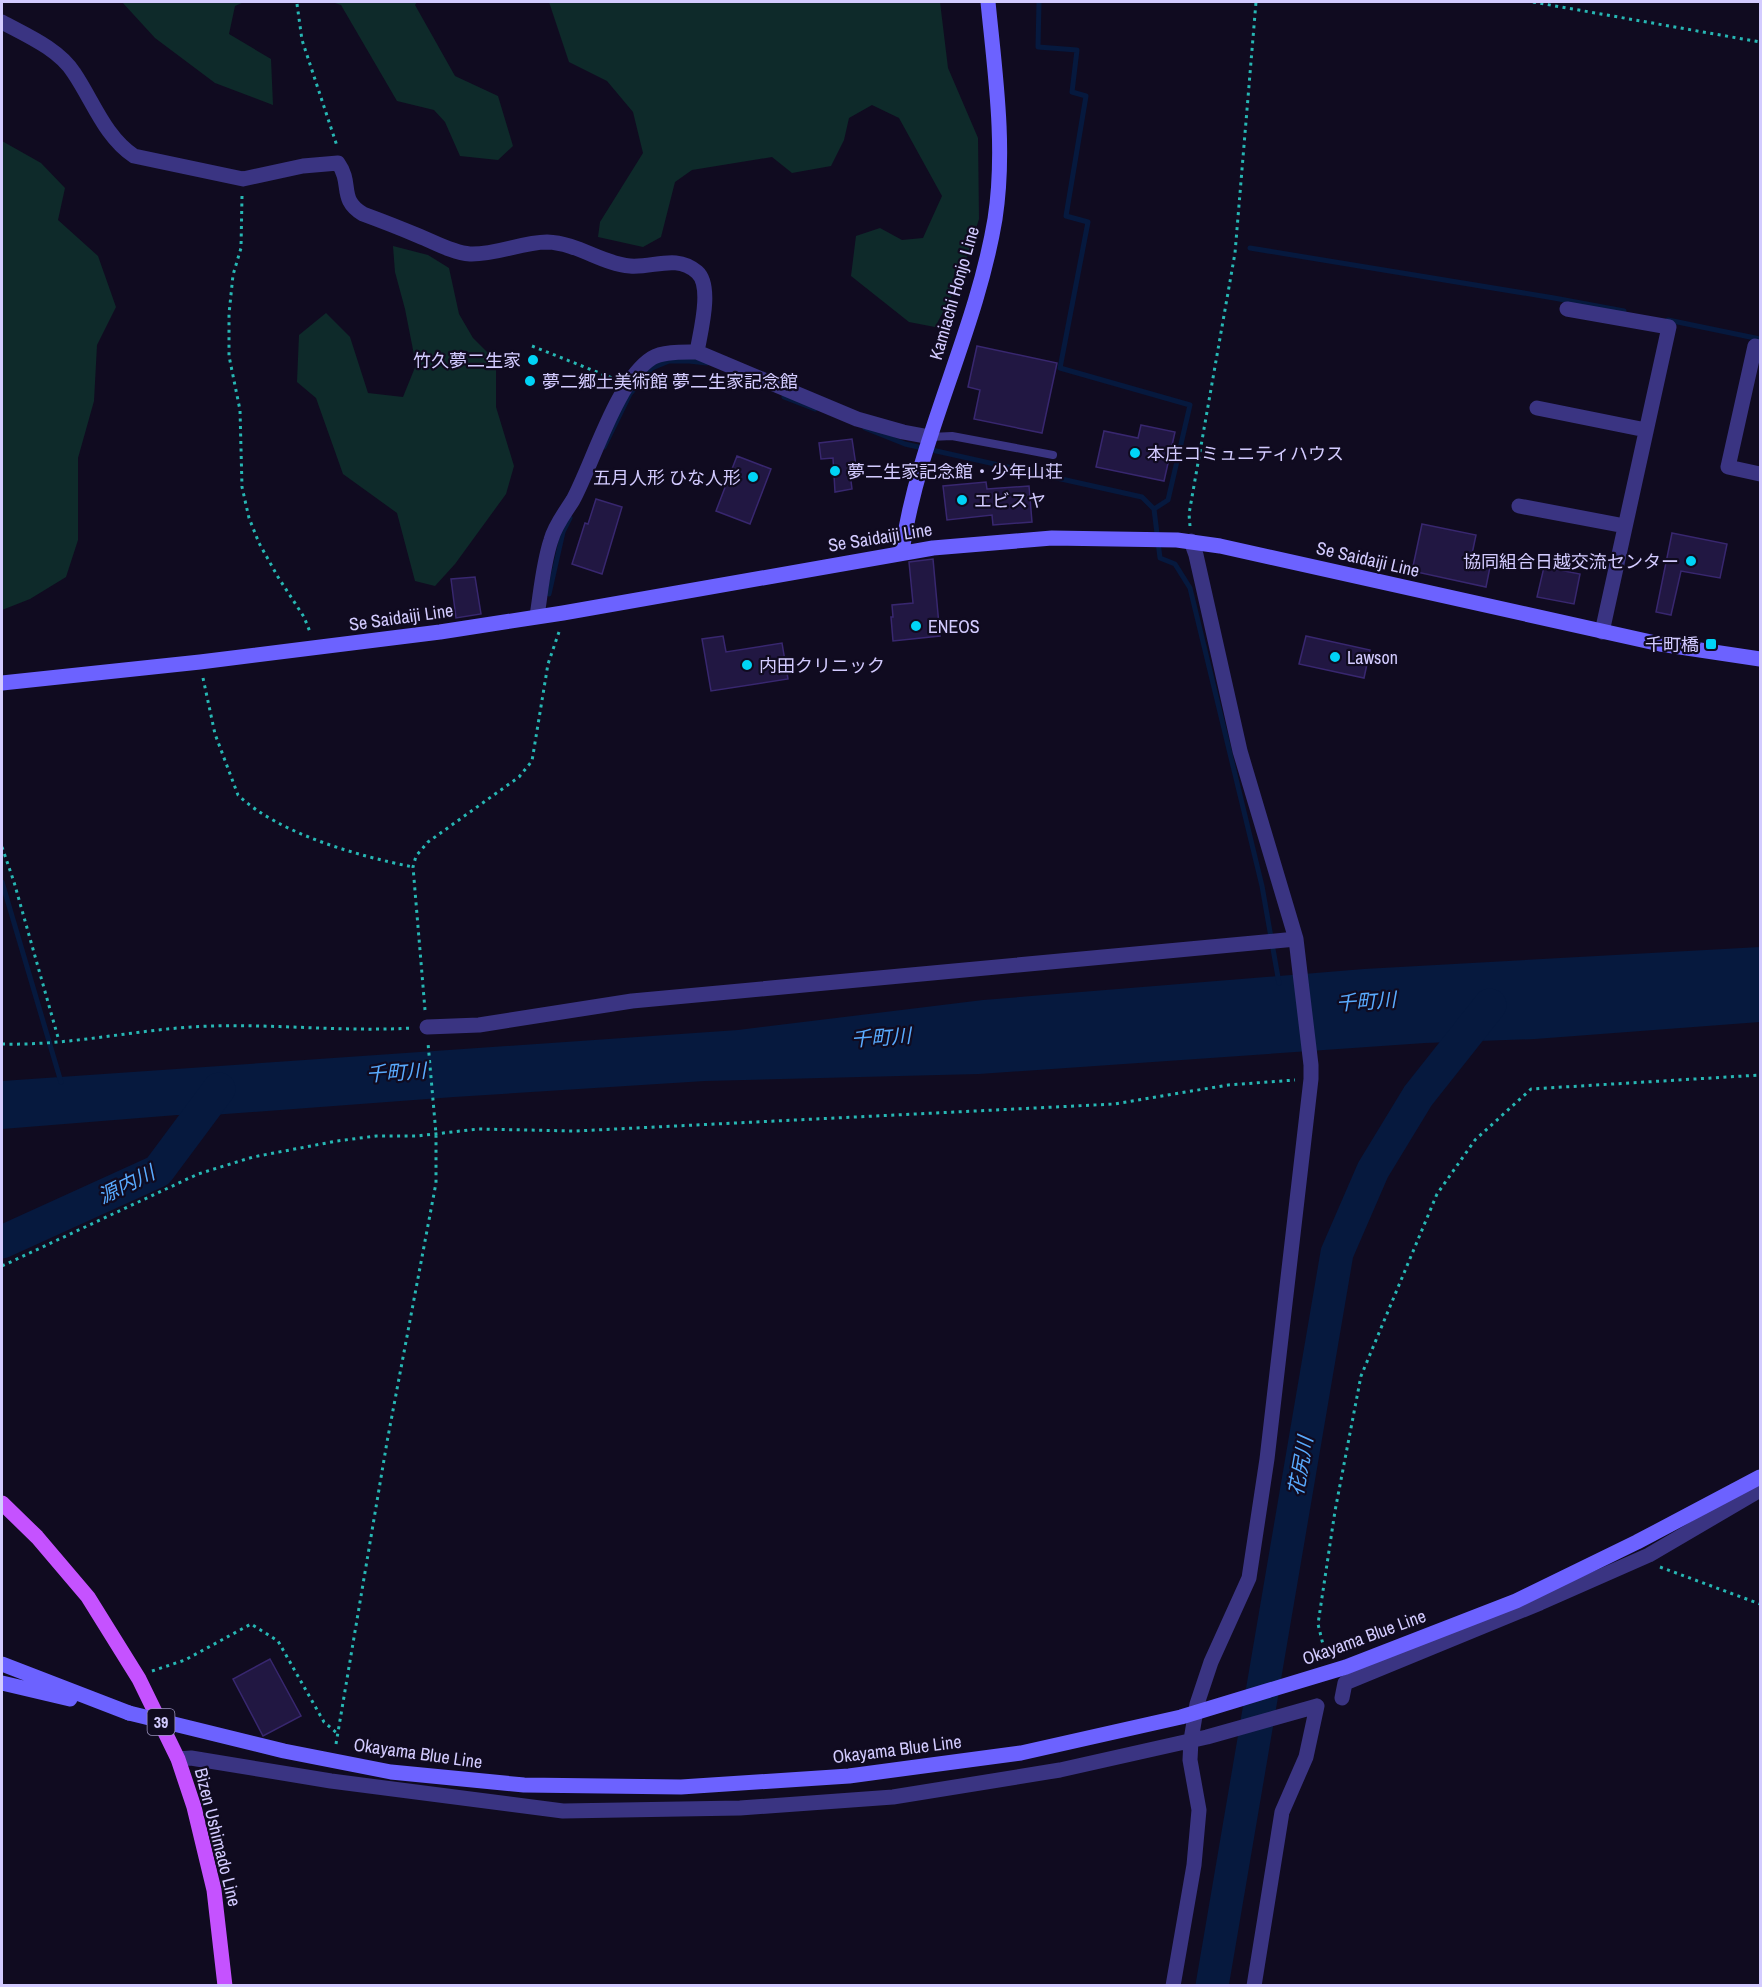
<svg xmlns="http://www.w3.org/2000/svg" width="1762" height="1987" viewBox="0 0 1762 1987" font-family="'Archivo Narrow','Noto Sans JP',sans-serif">
<style>
.green{fill:#0e2a2a}
.water{fill:#06193e}
.lines{fill:none;stroke-linecap:round;stroke-linejoin:round}
.stream{stroke:#06193e;stroke-width:5}
.river{stroke:#06193e;stroke-width:33}
.building{fill:#211742;stroke:#38276f;stroke-width:1.5}
.path{stroke:#27b7b4;stroke-width:3;stroke-dasharray:3 4.5;stroke-linecap:butt}
.lane{stroke:#3a3482;stroke-width:8}
.street{stroke:#3a3482;stroke-width:15}
.secondary{stroke:#6c62ff;stroke-width:15}
.primary{stroke:#c552ff;stroke-width:15}
.secondary-bridge{stroke:#6c62ff;stroke-width:15}
.poi-dot{fill:#00d3f6;stroke:#100b20;stroke-width:2}
.labels{text-anchor:middle;dominant-baseline:central;stroke-width:4.5;stroke-linejoin:round;paint-order:stroke}
.shield{fill:#100b20;stroke:#9891bc;stroke-width:1.5}
.shield-label{font-size:16px;font-weight:bold;fill:#d3cbff}
.street-label{font-size:18px;fill:#d3cbff;stroke:#100b20}
.poi-label{font-size:18px;fill:#d3cbff;stroke:#100b20;text-anchor:start}
.water-label{font-size:20px;font-style:italic;fill:#59abff;stroke:#100b20}
</style>
<rect width="100%" height="100%" fill="#100b20"/>
<path class="green" d="M122 2H244L235 6 229 34 271 59 273 105 215 83 155 38Z
M332 2H417L415 5 455 76 498 96 513 146 498 160 460 156 445 122 434 110 397 101 341 5Z
M549 2H940L948 68 978 138 979 219 959 282 935 327 909 322 851 276 856 236 880 228 902 240 923 238 942 196 899 118 872 105 849 118 844 140 831 166 792 173 772 157 692 170 675 182 661 237 643 247 598 237 600 222 643 153 633 112 607 81 569 62Z
M2 141 41 163 65 188 58 220 98 256 116 307 97 345 94 401 78 458V540L66 577 30 599 2 610Z
M393 246 428 255 449 268 459 314 473 338 496 361V407L514 466 506 494 455 564 435 586 415 581 397 513 343 474 316 398 297 382 299 335 326 313 350 337 368 393 403 397 416 365 405 309 395 272Z"/>
<path class="water" d="M1760 947V1022L1535 1039 1425 1043 979 1074 705 1081 454 1097 212 1115H177L2 1129V1081L738 1030 983 1000 1364 969Z"/>
<g class="lines">
<path class="stream" d="M1039 2 1038 47 1077 50 1072 92 1086 96 1066 216 1088 222 1060 368 1190 405 1168 500 1154 509
M1250 248 1554 298 1624 311
M1668 320 1760 339
M784 397 815 409
M865 428 905 444 1142 497 1154 509 1160 558 1175 564 1190 588 1262 886 1279 983
M604 447 630 394 652 368 669 361H689L707 363
M549 594 563 532 570 518
M2 882 61 1082"/>
<path class="river" d="M2 1242 158 1171 219 1089
M1212 1986 1337 1253 1373 1170 1418 1096 1490 1005"/>
</g>
<path class="building" d="M977 346 1057 363 1042 433 974 419 980 390 968 387Z
M1141 425 1175 432 1164 481 1096 467 1104 431 1138 438Z
M852 439 857 472 850 473 852 489 835 492 833 458 821 459 819 443Z
M737 456 771 469 750 524 716 511Z
M986 482 987 489 1029 486 1032 522 993 525 992 515 947 520 943 486Z
M596 499 622 507 602 574 572 564 585 523 588 524Z
M1422 524 1476 535 1472 554 1492 557 1486 587 1412 571Z
M1672 533 1727 544 1720 578 1681 571 1671 615 1656 612Z
M933 559 940 636 893 641 891 617H893L892 605 913 603 909 562Z
M1544 567 1580 574 1574 604 1537 597Z
M475 577 481 614 456 618 451 579Z
M723 636 726 652 782 643 788 679 711 691 702 639Z
M1306 636 1370 650 1364 678 1299 664Z
M270 1659 301 1716 263 1736 233 1679Z"/>
<g class="lines">
<path class="path" d="M1533 2 1760 42
M297 4 302 40 337 146
M242 196 241 248 233 275 229 314V356L240 410 242 487 249 518 259 543 278 577 304 617 310 632
M532 346 612 378
M1190 526 1189 514 1235 253 1256 2
M203 678 215 734 238 795C279 834 358 856 413 867
M2 847 14 882 59 1041
M425 1010 413 867 416 856 428 842 519 777 532 761 548 664 560 629
M2 1044C72 1046 141 1028 211 1026 278 1024 345 1032 412 1028
M2 1266 198 1174 253 1157 337 1141 376 1136H417L478 1129 575 1131 1114 1104 1228 1085 1295 1080
M1660 1567 1760 1604
M1326 1657 1318 1624 1335 1511 1361 1376 1437 1194 1475 1140 1531 1089 1760 1075
M152 1671 185 1660 251 1624 278 1641 324 1722 338 1734
M336 1744 387 1442 436 1183V1134L428 1043"/>
<path class="lane" d="M930 437 952 436 1053 455"/>
<path class="street" d="M2 22C26 35 59 49 74 73 93 101 105 137 134 156L243 179 303 166 338 163C353 184 338 199 363 214 382 221 400 228 419 236 434 242 453 253 470 254 496 255 522 242 547 242 578 243 602 264 630 266 654 268 676 254 697 272 713 286 700 333 697 352L857 419 903 432 930 437
M1567 309 1669 327 1602 632
M1760 347 1755 346 1728 467 1760 474
M1537 408 1646 430
M1519 506 1625 526
M537 616C541 591 543 564 551 540 555 525 565 513 573 500 593 463 617 380 652 358 663 351 684 352 697 352
M427 1027 479 1025 632 1001 1296 939 1240 751 1196 555 1191 541
M1342 1698 1345 1683 1540 1603 1649 1555 1760 1490
M178 1759 191 1758 331 1781 563 1811 740 1808 893 1797 1060 1770 1207 1737 1317 1706
M1173 1986 1194 1865 1199 1810 1190 1760 1191 1740 1197 1704 1211 1662 1249 1578 1267 1459 1311 1079V1065L1296 939
M1254 1986 1282 1812 1306 1757 1317 1706"/>
<path class="secondary" d="M902 552C918 438 976 333 995 219 1006 148 995 73 988 2
M2 683 200 662 440 632 563 613 933 548 1052 538 1177 540 1220 546 1660 644 1760 659
M2 1664 129 1713
M2 1683 70 1699"/>
<path class="primary" d="M2 1503 37 1537 88 1597 139 1679 178 1759 194 1807 214 1890 225 1986"/>
<path class="secondary-bridge" d="M129 1713 284 1751 391 1772 524 1785 681 1787 849 1776 1021 1753 1181 1717 1346 1667 1516 1601 1637 1542 1760 1477"/>
</g>
<g class="poi-dot">
<circle cx="533" cy="360" r="6"/>
<circle cx="530" cy="381" r="6"/>
<circle cx="1135" cy="453" r="6"/>
<circle cx="835" cy="471" r="6"/>
<circle cx="753" cy="477" r="6"/>
<circle cx="962" cy="500" r="6"/>
<circle cx="1691" cy="561" r="6"/>
<circle cx="916" cy="626" r="6"/>
<rect x="1705" y="638" width="12" height="12" rx="3"/>
<circle cx="1335" cy="657" r="6"/>
<circle cx="747" cy="665" r="6"/>
</g>
<g class="labels">
<rect class="shield" x="147.5" y="1709" width="27" height="26" rx="4.5"/>
<g class="shield-label">
<text x="161" y="1722">39</text>
</g>
<g class="street-label">
<text transform="translate(954 293) rotate(-74)">Kamiachi Honjo Line</text>
<text transform="translate(880 537) rotate(-9)">Se Saidaiji Line</text>
<text transform="translate(1368 559) rotate(13)">Se Saidaiji Line</text>
<text transform="translate(401 617) rotate(-8)">Se Saidaiji Line</text>
<text transform="translate(1364 1637) rotate(-20)">Okayama Blue Line</text>
<text transform="translate(897 1749) rotate(-7)">Okayama Blue Line</text>
<text transform="translate(418 1753) rotate(8)">Okayama Blue Line</text>
<text transform="translate(218 1837) rotate(76)">Bizen Ushimado Line</text>
</g>
<g class="poi-label">
<text x="521" y="360" text-anchor="end">竹久夢二生家</text>
<text x="542" y="381">夢二郷土美術館 夢二生家記念館</text>
<text x="1147" y="453">本庄コミュニティハウス</text>
<text x="847" y="471">夢二生家記念館・少年山荘</text>
<text x="741" y="477" text-anchor="end">五月人形 ひな人形</text>
<text x="974" y="500">エビスヤ</text>
<text x="1679" y="561" text-anchor="end">協同組合日越交流センター</text>
<text x="928" y="626">ENEOS</text>
<text x="1699" y="644" text-anchor="end">千町橋</text>
<text x="1347" y="657">Lawson</text>
<text x="759" y="665">内田クリニック</text>
</g>
<g class="water-label">
<text transform="translate(1366 1001) rotate(-4)">千町川</text>
<text transform="translate(881 1037) rotate(-4)">千町川</text>
<text transform="translate(396 1072) rotate(-4)">千町川</text>
<text transform="translate(126 1184) rotate(-26)">源内川</text>
<text transform="translate(1300 1466) rotate(-80)">花尻川</text>
</g>
</g>
<rect width="1762" height="1987" fill="none" stroke="#d3cbff" stroke-width="6"/>
</svg>
